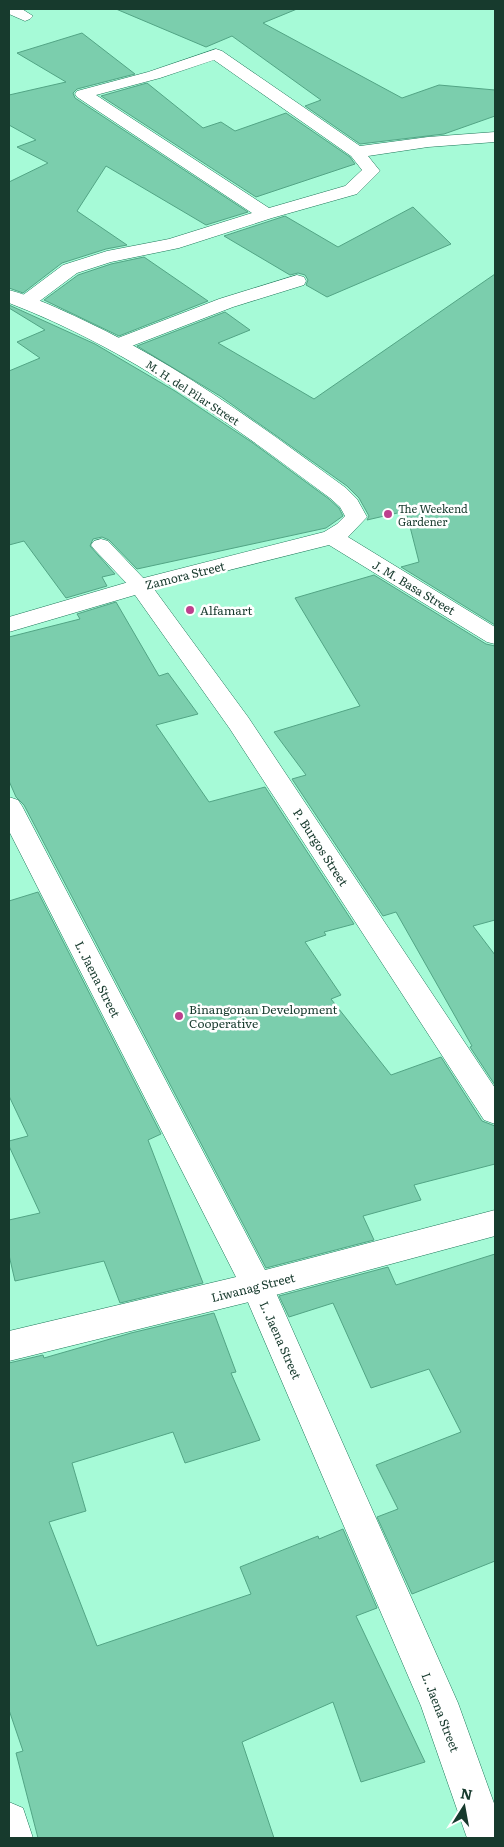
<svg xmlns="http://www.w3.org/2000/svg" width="504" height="1847" viewBox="0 0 504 1847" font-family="Literata,serif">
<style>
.building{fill:#7bcead;stroke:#52a585}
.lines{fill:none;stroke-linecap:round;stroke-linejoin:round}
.lane-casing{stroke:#1d7759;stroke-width:1}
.street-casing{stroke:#1d7759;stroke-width:1}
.secondary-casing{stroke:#1d7759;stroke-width:1}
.lane{fill:#fff;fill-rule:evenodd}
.street{fill:#fff;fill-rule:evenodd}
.secondary{fill:#fff;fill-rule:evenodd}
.poi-dot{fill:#be408d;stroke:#fff;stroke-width:2}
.labels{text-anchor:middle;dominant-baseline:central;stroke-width:5;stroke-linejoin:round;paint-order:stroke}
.far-street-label{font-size:11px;fill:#173a2d;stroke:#fff}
.far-poi-label{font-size:11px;fill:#173a2d;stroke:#fff;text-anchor:start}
.street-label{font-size:12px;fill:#173a2d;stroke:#fff}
.poi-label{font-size:12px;fill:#173a2d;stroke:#fff;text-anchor:start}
</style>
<rect width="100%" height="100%" fill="#a6fad7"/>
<path class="building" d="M116 9H297L263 23 402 98 439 85 495 90V116L444 134 360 144 305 106 321 100 232 36 206 47Z
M82 33 135 74 77 89 73 93 75 98 248 212 206 225 106 166 77 211 127 245 106 249 62 263 23 293 9 288V182L48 163 17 147 36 140 9 125V95L66 82 17 53Z
M147 83 203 128 221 122 235 131 286 113 350 157 355 164 256 197 101 96Z
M413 207 451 244 327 297 306 285 308 280 305 275 298 273 290 275 224 236 285 216 338 247Z
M144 257 208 301 119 336 44 300 78 275 111 264Z
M495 274V625L401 567 419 562 406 511 367 520 369 516 359 498 347 486 220 396 137 346 225 312 250 330 218 343 314 399Z
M9 305 95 344 175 391 253 443 329 499 339 508 343 516 326 528 137 569 109 540 102 537 93 539 90 546 115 574 102 577 107 586 66 598 24 541 9 545V371L40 358 17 342 45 330 9 308Z
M374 575 486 644 495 646V920L473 926 495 955V1085L470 1047 472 1046 396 912 383 916 292 779 306 775 274 732 360 706 295 598Z
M116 602 159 676 168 673 198 714 156 725 209 802 265 787 354 924 324 932 326 935 305 942 341 995 331 999 391 1075 441 1057 482 1121 495 1126V1164L414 1185 421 1200 363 1216 374 1240 266 1268 24 805 16 797 9 781V637L80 619 77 614Z
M38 892 161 1134 148 1140 203 1283 120 1303 104 1261 15 1281 9 1255V1220L40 1213 9 1146V1141L28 1136 9 1096V901Z
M495 1254V1561L412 1594 377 1517 398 1509 376 1465 461 1432 429 1369 371 1388 333 1303 289 1317 279 1296 388 1267 396 1285Z
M214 1313 236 1372 231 1373 260 1440 185 1463 173 1432 72 1463 86 1511 49 1522 97 1646 251 1594 240 1567 318 1536 319 1539 343 1529 377 1608 356 1616 425 1762 361 1782 333 1702 242 1742 274 1838H38L16 1753 23 1751 9 1710V1363L43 1355 44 1358 131 1333Z"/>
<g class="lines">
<g class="lane-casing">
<path id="lane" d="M101 539 108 541 147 582 150 586 147 590 140 592 133 590 94 549 91 545 94 541Z"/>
</g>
<g class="street-casing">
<path id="street" d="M9 9H22L33 16 30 19 25 21 9 14Z
M216 49 222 51 360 146 428 137 495 132V142L428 147 368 156 380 171 357 194 272 218 179 248 111 262 77 273 33 306 26 308 19 306 16 302 19 298 63 265 107 251 169 239 252 213 77 97 75 94 77 91 148 72ZM214 60 351 156 362 170 345 186 269 208 96 95 160 78Z
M297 275 304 277 306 281 304 285 233 307 124 349 117 351 110 349 107 345 110 341 219 299Z
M257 1272 268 1276 273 1286 458 1703 495 1806V1838H467L421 1706 241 1286 246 1276Z
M9 1802 23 1808 33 1838H9Z"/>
</g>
<g class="secondary-casing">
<path id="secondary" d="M9 290C34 297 60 309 83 320 178 364 262 427 346 488L357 499 367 517 348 537 495 627V644L487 642 329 545 154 589 248 717 495 1088V1124L484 1120 230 729 135 595 9 632V617L132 581 324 532 337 524 345 516 340 507 330 498C228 422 129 349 9 303Z
M9 797 18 800 22 806 265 1270 495 1210V1236L257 1300 9 1361V1331L236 1277 9 831Z"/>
</g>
<use href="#lane" class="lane"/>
<use href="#street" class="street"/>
<use href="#secondary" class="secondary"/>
</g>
<g class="poi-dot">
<circle cx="388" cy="514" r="5"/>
<circle cx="190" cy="610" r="5"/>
<circle cx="179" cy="1016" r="5"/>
</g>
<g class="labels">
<g class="far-street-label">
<text transform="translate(193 392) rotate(33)">M. H. del Pilar Street</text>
</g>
<g class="far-poi-label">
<text x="398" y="508">The Weekend<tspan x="398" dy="13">Gardener</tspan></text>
</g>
<g class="street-label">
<text transform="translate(185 575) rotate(-14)">Zamora Street</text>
<text transform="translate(414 587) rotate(31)">J. M. Basa Street</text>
<text transform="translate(321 847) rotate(57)">P. Burgos Street</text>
<text transform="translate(98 979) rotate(63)">L. Jaena Street</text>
<text transform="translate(253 1287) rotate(-14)">Liwanag Street</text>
<text transform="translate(281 1340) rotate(66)">L. Jaena Street</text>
<text transform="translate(441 1712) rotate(69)">L. Jaena Street</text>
</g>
<g class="poi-label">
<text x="200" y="610">Alfamart</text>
<text x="189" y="1009">Binangonan Development<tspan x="189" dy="14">Cooperative</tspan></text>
</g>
</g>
<rect width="504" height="1847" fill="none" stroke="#173a2d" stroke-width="20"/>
<g transform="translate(464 1807) rotate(11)" stroke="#ffffff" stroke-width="4" paint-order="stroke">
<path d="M0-4L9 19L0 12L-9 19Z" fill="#173a2d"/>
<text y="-8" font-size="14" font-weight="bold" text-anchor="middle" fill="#173a2d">N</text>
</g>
</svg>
